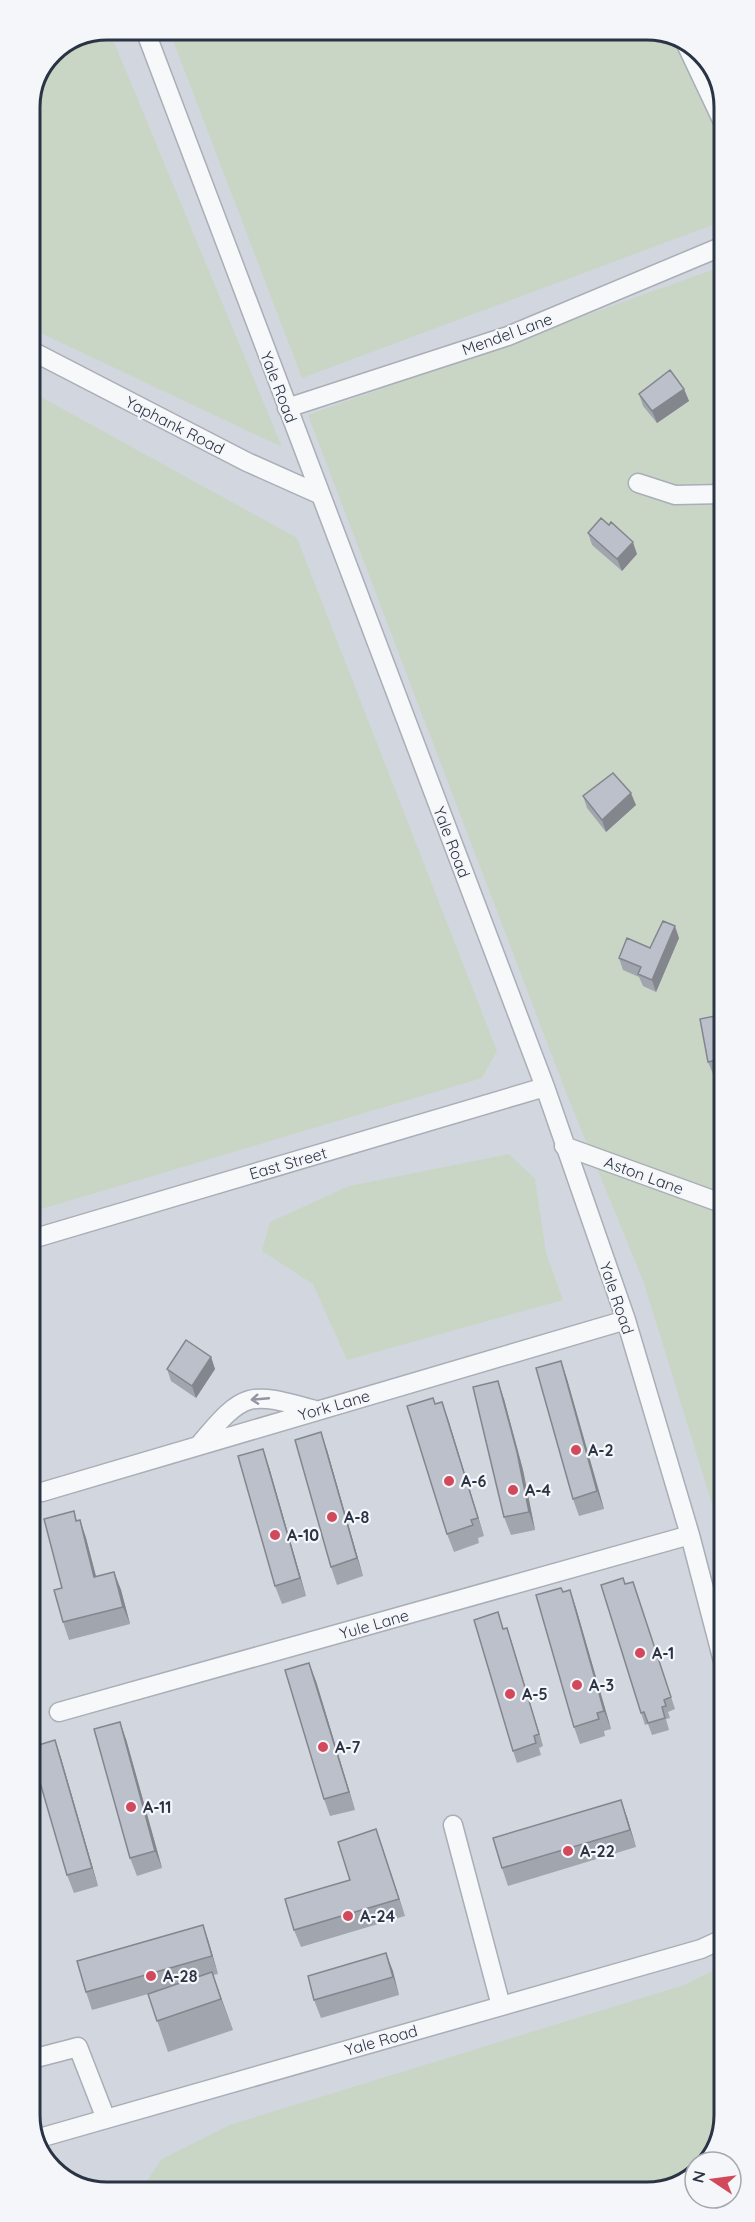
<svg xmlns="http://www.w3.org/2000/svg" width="755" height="2222" viewBox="0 0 755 2222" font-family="Quicksand,sans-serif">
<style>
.built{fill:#d2d6de}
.green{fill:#c9d6c5}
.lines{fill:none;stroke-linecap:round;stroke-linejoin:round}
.minor-casing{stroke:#a9aeb7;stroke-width:21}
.minor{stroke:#f7f8fa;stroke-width:18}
.wall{fill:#a1a5ae}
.shaded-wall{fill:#83868d}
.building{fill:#bbc0ca;stroke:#83868d;stroke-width:1.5}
.oneway{stroke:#9196a0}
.poi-dot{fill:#d1495b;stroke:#f4f6f9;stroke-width:2}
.labels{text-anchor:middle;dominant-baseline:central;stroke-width:4.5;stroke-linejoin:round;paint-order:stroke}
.street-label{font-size:16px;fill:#2b3445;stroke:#f4f6f9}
.poi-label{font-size:16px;font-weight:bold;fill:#2b3445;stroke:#f4f6f9;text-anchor:start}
.rim{fill:none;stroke:#2b3445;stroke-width:3}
</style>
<rect width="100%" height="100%" fill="#e4e7ec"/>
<path class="built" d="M108 30H653L722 88 725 2114 709 2162H695V2171L667 2189 102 2192 57 2173 33 2134 30 103 53 53Z"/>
<path class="green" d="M169 30H653L698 49 722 88 723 221 302 378Z
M111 35 282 447 30 328V103L53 53 87 38Z
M723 266 724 1543 644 1283 567 1095 308 415Z
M30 391 297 538 497 1051 482 1078 31 1212Z
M509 1154 535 1179 546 1253 563 1300 347 1360 313 1284 262 1251 270 1222 349 1186Z
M725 1965V2114L709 2162H695V2171L667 2189 139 2192 162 2159 230 2125 684 1985Z"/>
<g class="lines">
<g class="minor-casing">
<path id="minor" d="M145 30 545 1087 626 1320 690 1535 724 1665
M686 44 722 120
M30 350 247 462 321 495
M287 408 508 336 723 246
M638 483 675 495 723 494
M564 1146 724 1204
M32 1239 545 1087
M200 1444C245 1390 249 1392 315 1410
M42 1492 626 1320
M59 1712 690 1535
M453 1825 501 2006
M32 2059 78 2047 106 2119
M36 2139 701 1949 725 1938"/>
</g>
<use href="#minor" class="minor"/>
</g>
<path class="wall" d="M684 389 689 401 657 423 643 406 639 394Z
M609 525 637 554 622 571 592 545 588 533Z
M583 796 636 805 606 832 587 808Z
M679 938 656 992 643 986 639 977 623 970 619 958Z
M724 1025V1071L713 1074 708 1062Z
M211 1357 215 1369 196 1398 171 1381 167 1369Z
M561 1361 567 1379 604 1509 579 1516 573 1499Z
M504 1399 523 1470 535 1530 511 1535 504 1517Z
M442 1402 448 1419 484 1536 478 1538 479 1543 454 1552 447 1534 435 1404Z
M327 1450 363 1576 337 1585 331 1567Z
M269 1467 306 1596 282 1604 275 1586Z
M74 1511 77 1521 80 1520 86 1538 96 1577 114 1572 121 1590 130 1624 69 1640 63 1622 62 1588Z
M633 1582 675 1709 668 1712 670 1718 666 1719 669 1730 652 1735 648 1724 645 1725 641 1713 625 1584Z
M570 1590 576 1608 611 1729 604 1731 605 1736 580 1744 574 1727 563 1592Z
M504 1629 511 1640 543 1746 539 1748 541 1755 517 1763 513 1751Z
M316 1681 355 1810 330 1816 324 1799Z
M126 1739 162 1868 137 1876 130 1858Z
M55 1740 61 1758 98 1886 74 1893 67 1875Z
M627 1817 636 1847 508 1886 502 1868Z
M376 1829 405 1916 301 1947 294 1930 350 1880Z
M203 1925 209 1943 218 1974 213 1975 233 2030 168 2052 148 1994 92 2010 86 1992Z
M386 1953 399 1995 321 2018 314 2000Z"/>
<path class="shaded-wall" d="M684 389 689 401 657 423 652 411Z
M633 542 637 554 622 571 617 559Z
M631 793 636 805 606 832 602 820Z
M675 926 679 938 656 992 652 980Z
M211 1357 215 1369 196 1398 192 1386Z
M561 1361 567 1379 604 1509 597 1491Z
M498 1381 504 1399 523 1470 535 1530 529 1512Z
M442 1402 448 1419 484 1536 478 1518Z
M321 1432 327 1450 363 1576 357 1558Z
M263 1449 269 1467 306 1596 300 1578Z
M80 1520 86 1538 101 1595 94 1577Z
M114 1572 121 1590 130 1624 123 1607Z
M570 1590 576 1608 611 1729 604 1711Z
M507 1628 511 1640 543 1746 539 1734Z
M309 1663 316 1681 355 1810 349 1792Z
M120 1722 126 1739 162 1868 155 1851Z
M55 1740 61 1758 98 1886 92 1868Z
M621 1800 627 1817 636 1847 630 1830Z
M376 1829 382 1846 405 1916 399 1899Z
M203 1925 209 1943 218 1974 212 1956Z
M386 1953 393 1971 399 1995 393 1977Z
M212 1972 223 2003 233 2030 221 1999Z"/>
<path class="building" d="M670 370 684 389 652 411 639 394Z
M601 518 609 525 611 522 633 542 617 559 588 533Z
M613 773 631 793 602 820 583 796Z
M663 921 675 926 652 980 638 974 641 967 619 958 627 938 650 948Z
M720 1015 724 1028V1058L708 1062 700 1019Z
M186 1340 211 1357 192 1386 167 1369Z
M561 1361 597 1491 573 1499 536 1368Z
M498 1381 517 1452 529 1512 504 1517 473 1387Z
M433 1398 435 1404 442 1402 478 1518 471 1520 473 1525 447 1534 407 1406Z
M321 1432 357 1558 331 1567 295 1440Z
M263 1449 300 1578 275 1586 238 1456Z
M74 1511 76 1521 80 1520 94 1577 114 1572 123 1607 63 1622 54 1590 62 1588 44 1519Z
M623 1578 625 1584 633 1582 671 1697 664 1700 666 1706 662 1707 665 1718 648 1723 644 1712 641 1713 601 1585Z
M561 1588 563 1592 570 1590 604 1711 597 1713 599 1719 574 1727 536 1595Z
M498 1612 503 1629 507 1628 539 1734 534 1736 536 1743 513 1751 474 1620Z
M309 1663 349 1792 324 1799 285 1670Z
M120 1722 155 1851 130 1858 94 1729Z
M55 1740 92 1868 67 1875 32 1755V1747Z
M621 1800 630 1830 502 1868 493 1838Z
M376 1829 399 1899 294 1930 285 1899 350 1880 338 1842Z
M203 1925 212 1956 86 1992 77 1961Z
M386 1953 393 1977 314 2000 308 1976Z
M212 1972 221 1999 157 2021 148 1994Z"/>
<defs><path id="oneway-shaft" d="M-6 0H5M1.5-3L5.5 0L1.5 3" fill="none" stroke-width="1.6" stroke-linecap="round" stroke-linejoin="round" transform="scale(1.5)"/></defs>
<use class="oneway" href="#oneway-shaft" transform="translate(260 1399) rotate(175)"/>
<g class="poi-dot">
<circle cx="576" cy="1450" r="6"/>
<circle cx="449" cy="1481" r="6"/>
<circle cx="513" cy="1490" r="6"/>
<circle cx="332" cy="1517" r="6"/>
<circle cx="275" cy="1535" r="6"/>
<circle cx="640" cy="1653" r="6"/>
<circle cx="577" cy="1685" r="6"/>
<circle cx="510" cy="1694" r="6"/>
<circle cx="323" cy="1747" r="6"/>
<circle cx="131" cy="1807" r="6"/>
<circle cx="568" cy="1851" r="6"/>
<circle cx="348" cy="1916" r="6"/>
<circle cx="151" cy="1976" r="6"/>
</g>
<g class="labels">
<g class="street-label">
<text transform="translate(507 334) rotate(-20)">Mendel Lane</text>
<text transform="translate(279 387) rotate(69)">Yale Road</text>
<text transform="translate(175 425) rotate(27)">Yaphank Road</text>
<text transform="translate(452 842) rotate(69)">Yale Road</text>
<text transform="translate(288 1163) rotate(-16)">East Street</text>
<text transform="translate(644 1175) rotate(20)">Aston Lane</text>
<text transform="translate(617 1298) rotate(71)">Yale Road</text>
<text transform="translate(334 1405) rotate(-16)">York Lane</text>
<text transform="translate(374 1624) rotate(-16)">Yule Lane</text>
<text transform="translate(381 2040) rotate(-16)">Yale Road</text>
</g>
<g class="poi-label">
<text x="588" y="1450">A-2</text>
<text x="461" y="1481">A-6</text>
<text x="525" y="1490">A-4</text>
<text x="344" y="1517">A-8</text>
<text x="287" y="1535">A-10</text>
<text x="652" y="1653">A-1</text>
<text x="589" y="1685">A-3</text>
<text x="522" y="1694">A-5</text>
<text x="335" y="1747">A-7</text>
<text x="143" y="1807">A-11</text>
<text x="580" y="1851">A-22</text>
<text x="360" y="1916">A-24</text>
<text x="163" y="1976">A-28</text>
</g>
</g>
<path d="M0 0H755V2222H0ZM107 40H647A67 67 0 0 1 714 107V2115A67 67 0 0 1 647 2182H107A67 67 0 0 1 40 2115V107A67 67 0 0 1 107 40Z" fill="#f4f6f9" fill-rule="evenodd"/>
<path class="rim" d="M107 40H647A67 67 0 0 1 714 107V2115A67 67 0 0 1 647 2182H107A67 67 0 0 1 40 2115V107A67 67 0 0 1 107 40Z"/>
<g transform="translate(713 2180) rotate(283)"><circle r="28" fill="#f4f6f9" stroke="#a4a8b1" stroke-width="1.5"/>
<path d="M0-4.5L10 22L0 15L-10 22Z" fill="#d1495b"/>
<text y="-9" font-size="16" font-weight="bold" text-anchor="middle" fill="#2b3445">N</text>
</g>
</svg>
